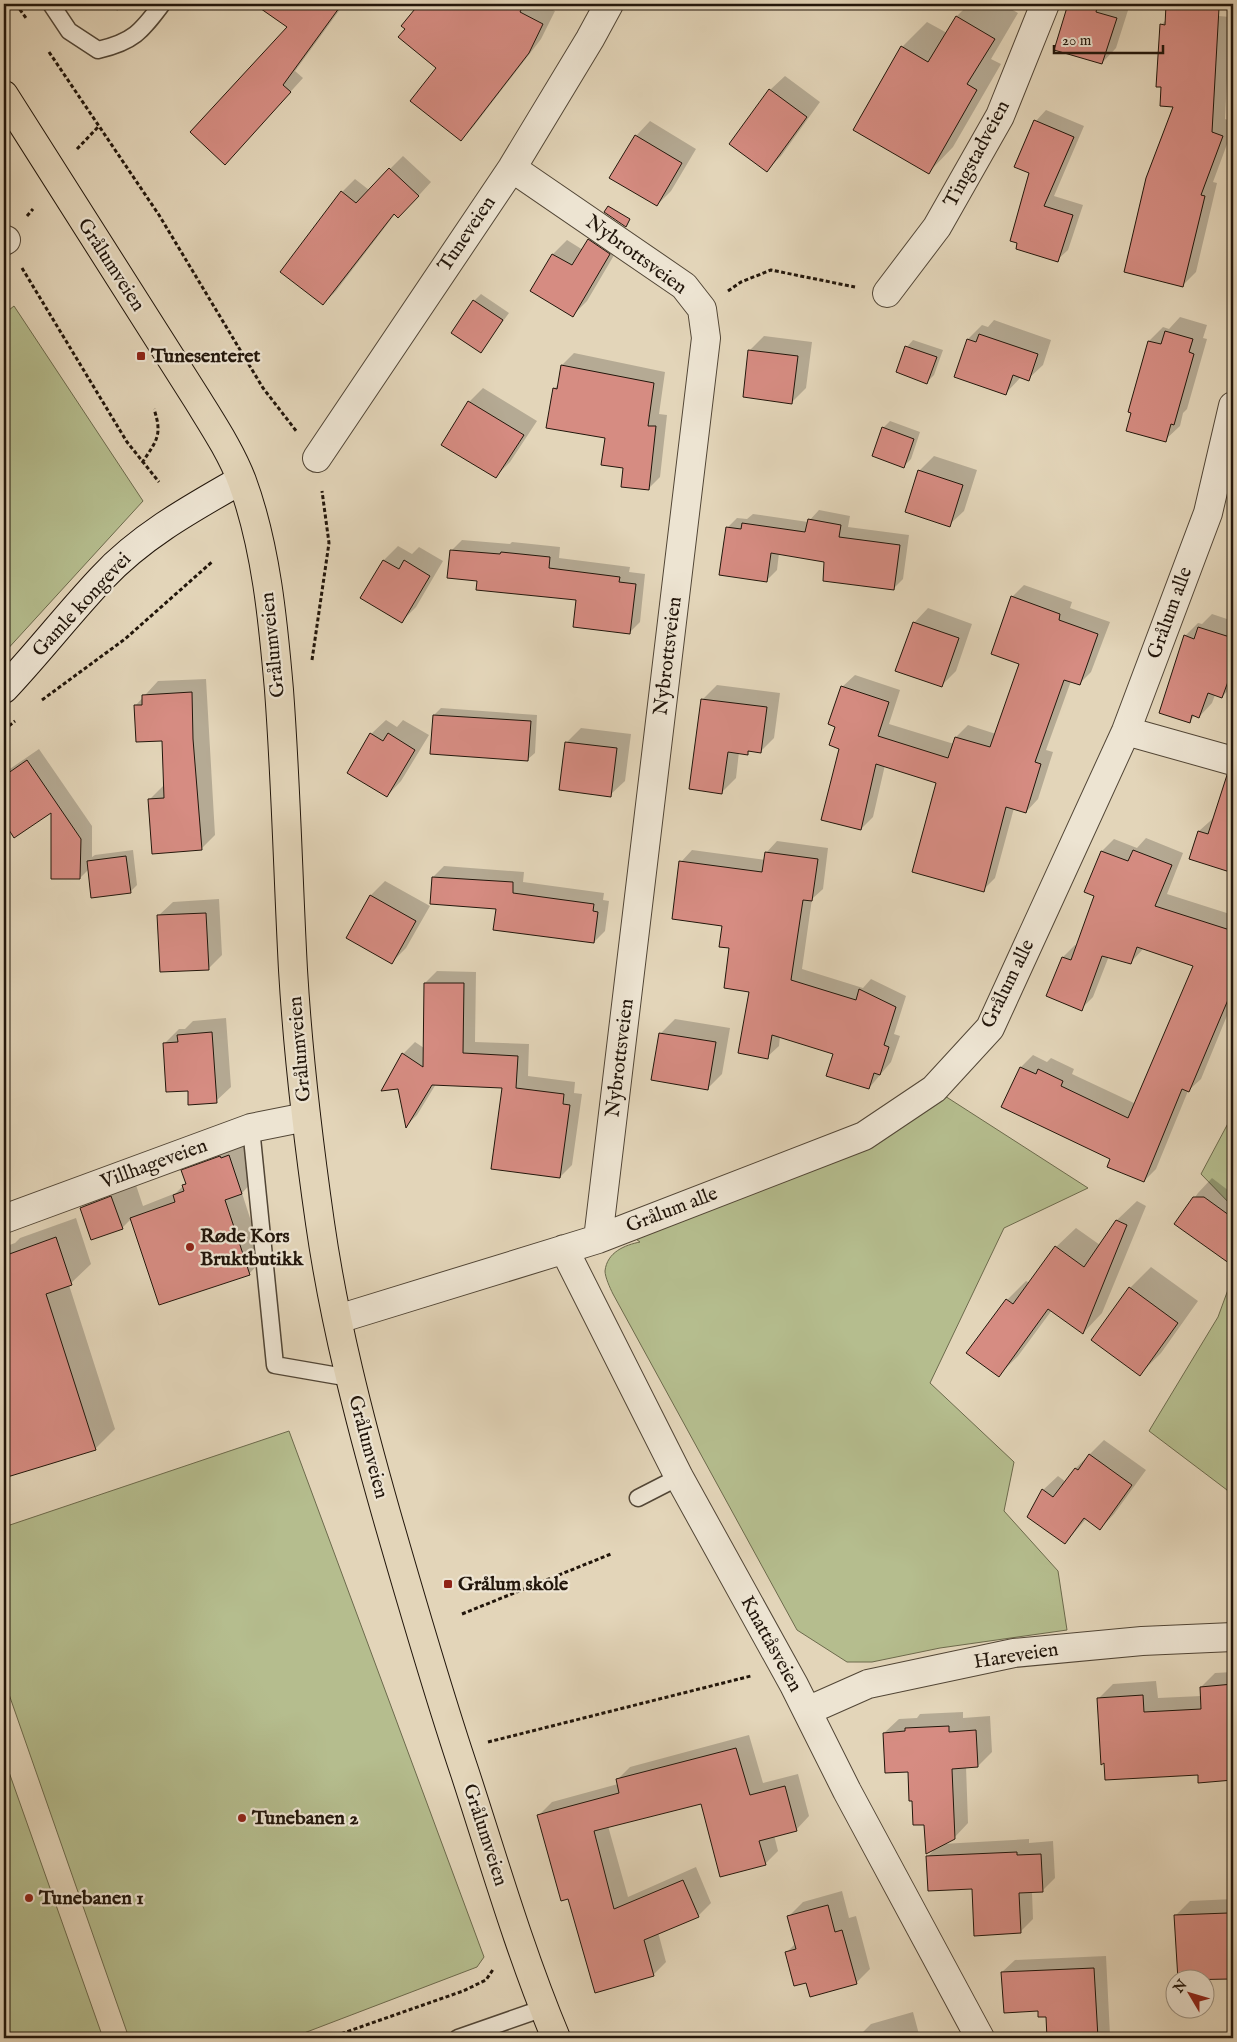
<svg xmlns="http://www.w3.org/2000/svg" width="1237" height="2042" viewBox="0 0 1237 2042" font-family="'IM FELL English',serif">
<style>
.green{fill:#b5bd8e;stroke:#6c6a4c}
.shadow{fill:#0003}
.building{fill:#d68c82;stroke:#22160b}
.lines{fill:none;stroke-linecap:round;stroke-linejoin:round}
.lane-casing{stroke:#524636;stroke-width:19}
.street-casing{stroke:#524636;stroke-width:30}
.secondary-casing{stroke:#22160b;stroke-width:30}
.primary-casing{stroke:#22160b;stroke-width:30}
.path{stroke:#22160b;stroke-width:3;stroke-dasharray:4 2.5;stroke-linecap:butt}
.lane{stroke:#ede4d2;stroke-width:16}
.street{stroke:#ede4d2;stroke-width:28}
.secondary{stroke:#ede4d2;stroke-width:28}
.primary{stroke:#e3d5b9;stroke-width:28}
.poi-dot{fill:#8f2418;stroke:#ede4d2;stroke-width:2}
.labels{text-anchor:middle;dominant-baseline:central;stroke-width:4.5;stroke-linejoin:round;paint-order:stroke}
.street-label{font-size:20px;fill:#22160b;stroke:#ede4d2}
.poi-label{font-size:20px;font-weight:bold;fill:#22160b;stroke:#ede4d2;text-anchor:start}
</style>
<rect width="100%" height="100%" fill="#e3d5b9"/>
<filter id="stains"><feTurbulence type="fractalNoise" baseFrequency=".004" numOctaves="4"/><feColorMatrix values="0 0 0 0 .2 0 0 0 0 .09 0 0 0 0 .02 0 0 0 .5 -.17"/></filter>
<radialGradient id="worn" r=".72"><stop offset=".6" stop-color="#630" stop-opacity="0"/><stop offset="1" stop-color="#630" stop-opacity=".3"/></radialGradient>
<path class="green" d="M14 306 143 501 4 653V314Z
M934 1089 1088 1188 1004 1228 930 1383 1014 1462 1004 1511 1058 1571 1067 1630 940 1648 872 1662H847L797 1630 613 1294C610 1288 605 1277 605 1271 607 1252 625 1245 640 1242L622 1229 864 1136Z
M1233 1114V1207L1201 1174Z
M1233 1276V1499L1227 1490 1149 1431 1218 1317Z
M289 1431 484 1957 477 1967 291 2038H129L4 1680V1527Z
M4 1758 103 2038H4Z"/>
<path class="shadow" d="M112 4H126L117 11Z
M256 4H344L295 71 303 78 238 150 288 27Z
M421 4H541L555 11 541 39 473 127 461 139 438 68 403 26Z
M756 4H767L763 8Z
M969 4H1002L1018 13 991 59 1001 64 953 147 929 172 902 47 927 22 947 33 956 17Z
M1070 4H1130L1116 48 1102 63 1056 49Z
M1174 12 1230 17 1225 119 1233 122V128L1213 182 1217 183 1196 272 1183 285 1175 106 1161 25Z
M785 76 820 102 781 156 767 170 770 90Z
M1046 110 1084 126 1054 196 1083 205 1068 250 1057 260 1031 173 1036 121Z
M650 121 696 149 671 191 657 205 636 136Z
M403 156 431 182 411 204 395 214 336 291 323 304 342 192 355 179 369 190Z
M603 226 623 240 587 301 573 315 531 291 553 254 567 240 583 250 589 240Z
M481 294 509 313 481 351 453 333 474 301Z
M1180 317 1207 325 1203 338 1207 339 1187 409 1183 413 1180 426 1165 440 1149 341 1163 327 1169 329Z
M994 320 1051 340 1043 365 1028 379 1021 377 1005 394 968 339 982 325 988 327Z
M764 336 812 342 806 388 792 402 750 350Z
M913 340 943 350 934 375 927 382 907 347Z
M574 353 665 372 659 414 667 415 660 477 648 489 624 466 607 436 554 389 559 384 562 365Z
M483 388 537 421 510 462 496 476 469 402Z
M890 421 920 432 911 459 904 466 883 428Z
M934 456 977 470 964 511 949 525 906 511 920 470Z
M819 510 850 516 848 527 909 535 903 579 893 589 825 561 779 553 777 570 767 580 727 528 737 518 747 519 753 514 808 522Z
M462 540 510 544 512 542 560 547 559 558 630 567 629 572 645 574 640 622 630 632 578 599 478 579 452 550Z
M398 546 412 554 419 547 443 561 416 607 402 621 362 598 384 560Z
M1024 585 1072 602 1070 608 1110 622 1091 672 1079 684 1071 681 1046 750 1053 752 1038 799 1026 812 1014 808 995 878 983 890 937 782 885 765 873 817 861 829 837 726 842 687 855 675 900 690 889 724 954 744 956 737 968 725 996 734 1020 663 1012 597Z
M928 608 972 624 956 671 941 686 914 623Z
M1212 614 1233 621V685L1222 697 1215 695 1212 703 1199 717 1195 715 1190 721 1185 636 1198 623 1202 624Z
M206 679 215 835 201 849 149 800 164 785 163 739 136 705 158 681Z
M717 685 780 693 774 738 760 752 750 750 747 754 739 752 736 778 721 793 703 699Z
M441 708 537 715 535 753 528 759 434 715Z
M386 720 397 727 403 720 429 735 401 781 387 796 371 734Z
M581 728 631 734 625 781 610 795 567 742Z
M39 749 92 826V857L95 855 133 850 137 885 130 892 89 869 80 878 52 811 15 836 4 820V773Z
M1228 805 1233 807V871L1190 858 1199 831Z
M1146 838 1183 853 1167 894 1233 915V1001L1201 1079 1188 1091 1156 1169 1144 1181 1112 1158 1021 1067 1033 1055 1047 1062 1051 1058 1074 1069 1072 1074 1136 1104 1195 965 1144 948 1131 962 1109 956 1093 997 1081 1009 1063 957 1075 945 1077 946 1096 895 1102 851 1114 839 1137 848Z
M777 841 828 848 823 889 812 899 802 969 863 988 871 979 906 996 894 1034 900 1036 891 1062 869 1088 834 1053 780 1036 779 1046 767 1057 751 991 731 947 723 924 681 862 692 850 765 860 766 853Z
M444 866 524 872 523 882 604 893 603 900 609 901 605 931 594 942 498 907 433 877Z
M385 881 430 906 406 948 392 962 347 937 371 895Z
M219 899 222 955 208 969 158 916 173 902Z
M437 971 476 972 475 1042 529 1044 528 1076 575 1082 574 1093 582 1094 572 1165 560 1177 503 1086 436 1084 417 1115 406 1126 403 1054 415 1042 424 1048 425 983Z
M226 1018 231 1087 216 1101 189 1089 164 1044 179 1029H185L193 1021Z
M675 1019 730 1028 722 1074 708 1088 660 1034Z
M243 1142 256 1178 242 1193 263 1259 249 1274 131 1219 122 1228 81 1208 102 1187 133 1176 143 1206 176 1193 187 1182 183 1171 197 1156Z
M1212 1178 1233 1194V1247L1223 1257 1176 1224 1198 1193Z
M1137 1201 1146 1206 1102 1313 1083 1333 1052 1310 1018 1356 999 1375 1007 1300 1026 1281 1030 1283 1056 1247 1076 1228 1100 1245 1117 1220Z
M76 1218 91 1264 69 1285 115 1429 95 1449 4 1476V1247L15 1243 20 1238Z
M1151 1267 1198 1301 1161 1353 1140 1374 1130 1288Z
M1104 1440 1146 1470 1114 1514 1100 1529 1086 1519 1065 1543 1043 1490 1058 1476 1066 1482 1076 1468Z
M1233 1672V1779L1199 1781V1773L1099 1698 1113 1684 1156 1681 1158 1698 1201 1696V1687L1215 1673Z
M963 1712V1718L990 1716 992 1752 978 1766H966L968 1823 954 1838 942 1844 1029 1839V1843L1053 1841 1055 1878 1042 1891 1032 1892 1033 1919 1020 1932 973 1888 927 1857 937 1847 925 1824 909 1771 884 1733 899 1719 917 1718 920 1714Z
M749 1735 763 1783 798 1774 809 1816 796 1830 774 1835 778 1851 765 1864 701 1802 608 1826 628 1897 696 1867 711 1903 698 1916 658 1932 666 1962 653 1975 569 1898 539 1815 552 1802 618 1784 617 1780 630 1767Z
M842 1891 849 1918 856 1916 870 1969 856 1983 807 1982 787 1952 796 1943 789 1916 803 1902Z
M1233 1899V1974L1230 1978 1176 1915 1190 1901Z
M1106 1956 1110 2035 1107 2038H1048L1047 2015 1039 2010 1002 1972 1015 1960Z
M913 2012 920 2038H857L871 2024Z"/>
<path class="building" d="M254 4H342L283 85 291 92 225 165 190 132 287 27Z
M419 4H524L520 12 543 24 529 53 461 141 410 101 436 68 398 37 405 29 401 26Z
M1068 4H1098L1096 12 1117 18 1102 64 1054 50Z
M1166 5 1219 8 1212 132 1223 136 1201 195 1205 196 1183 287 1124 272 1146 178 1173 107 1160 106 1161 87H1156L1160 24 1165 25Z
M956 16 995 39 967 84 977 90 929 174 853 130 901 46 928 62Z
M769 89 807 117 767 172 729 144Z
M1034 120 1074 137 1044 206 1073 215 1058 262 1016 249 1017 243 1010 241 1029 173 1014 167Z
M635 135 682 163 657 206 609 178Z
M389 168 419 196 398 218 394 214 323 305 280 272 341 191 356 203Z
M608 206 630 219 626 227 604 212Z
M588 239 610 254 573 317 530 291 552 254 572 265Z
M473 300 503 320 481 353 451 333Z
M1165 331 1193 339 1189 352 1194 354 1174 425 1171 424 1166 442 1126 431 1131 413 1128 412 1148 341 1161 344Z
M979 334 1038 354 1029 381 1013 375 1006 395 954 377 967 339 976 342Z
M905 346 937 357 927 384 896 372Z
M748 350 798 356 792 404 743 397Z
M561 365 654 383 648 426H656L649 490 621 487 623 468 601 465 605 438 546 428 553 388 557 389Z
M468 401 524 435 496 478 441 445Z
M882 427 914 439 904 468 872 456Z
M918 470 963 485 950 527 905 512Z
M808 519 841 525 839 537 900 545 894 590 823 581 824 562 771 553 767 582 719 575 726 527 741 529 742 523 805 532Z
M450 550 500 554 501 552 550 557 549 568 620 577 619 582 636 584 630 634 573 627 576 600 476 590 477 581 447 578Z
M383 560 399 569 404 560 430 576 402 623 360 598Z
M1011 596 1060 614 1059 620 1098 634 1080 685 1064 680 1035 762 1041 764 1026 813 1006 807 984 892 912 872 936 783 876 764 861 830 821 820 839 749 829 745 835 727 828 724 841 686 889 702 878 736 948 758 955 737 990 747 1019 664 991 654Z
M913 622 959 638 942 687 895 671Z
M1198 627 1233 638V668L1222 698 1208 693 1199 718 1192 715 1190 723 1159 713 1184 635 1194 639Z
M192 692 193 739 202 850 152 854 148 799 164 798 162 741 136 742 134 705H142V695Z
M701 699 767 707 761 753 748 751V755L728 752 722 794 689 789Z
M433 715 531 721 528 761 430 754Z
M370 733 383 741 388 733 415 750 387 797 347 773Z
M565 742 617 748 611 797 559 790Z
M27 760 81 839 80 879H51V813L14 838 4 822V776Z
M1227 775 1233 776V873L1189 859 1198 831 1208 834Z
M1133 850 1172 865 1155 906 1233 931V988L1189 1092 1182 1089 1144 1182 1107 1167 1110 1159 1001 1107 1020 1067 1036 1074 1038 1069 1063 1081 1061 1086 1128 1118 1193 966 1137 947 1131 964 1102 956 1082 1011 1046 996 1062 957 1071 960 1094 896 1084 892 1101 851 1128 861Z
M765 852 818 859 812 901 803 900 791 980 856 1000 859 989 896 1007 884 1045 889 1047 880 1075 874 1073 869 1089 826 1076 833 1054 772 1035 768 1059 738 1053 749 992 724 988 729 948 719 947 722 926 672 919 679 861 762 872Z
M126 856 131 893 91 898 87 861Z
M432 877 513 882V893L594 904 593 911 598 912 594 943 493 930 496 909 430 904Z
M370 895 416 921 392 964 346 938Z
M206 913 209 970 160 972 157 915Z
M424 983H464L463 1053 518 1056 516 1088 564 1094 563 1104 570 1105 560 1178 491 1169 502 1088 432 1085 406 1128 398 1089 381 1091 402 1053 423 1067Z
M212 1032 217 1103 188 1105V1091L166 1092 163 1043 178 1042 177 1035Z
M659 1033 716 1042 708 1090 651 1080Z
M229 1155 242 1194 225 1200 250 1275 159 1305 130 1218 175 1202 173 1195 184 1191 182 1185 186 1184 181 1170 220 1156 221 1158Z
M111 1196 123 1229 91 1240 80 1208Z
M1193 1197H1204L1233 1218V1266L1174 1224Z
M1116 1220 1127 1225 1083 1334 1048 1309 999 1377 966 1353 1006 1299 1013 1304 1055 1246 1084 1267Z
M56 1237 72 1285 46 1294 96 1450 4 1478V1256Z
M1129 1287 1178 1323 1140 1376 1091 1340Z
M1089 1454 1132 1485 1100 1530 1084 1518 1065 1544 1027 1517 1042 1489 1053 1497 1075 1468 1078 1470Z
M1233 1684V1780L1198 1783V1775L1105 1780 1104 1763 1101 1765 1097 1698 1143 1695 1144 1712 1201 1709 1200 1687Z
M949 1726V1732L976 1730 978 1767 952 1769 955 1839 926 1854 924 1825H913L912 1801H909L908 1772 885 1773 883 1733 905 1731V1728Z
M736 1748 750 1795 785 1786 797 1831 759 1841 766 1865 720 1877 701 1804 594 1831 614 1909 683 1880 699 1917 644 1940 654 1976 595 1993 568 1899 561 1901 537 1815 619 1793 616 1779Z
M1017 1852V1855L1041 1854 1043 1892 1019 1893 1021 1933 974 1936 972 1889 928 1891 926 1856Z
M828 1905 835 1932 842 1930 857 1984 810 1997 806 1983 794 1986 785 1952 796 1949 787 1916Z
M1228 1913 1230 1979 1178 1980 1174 1915Z
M1094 1968 1098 2038H1047L1046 2017H1038V2011L1004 2013 1001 1972Z"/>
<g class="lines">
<g class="lane-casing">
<path id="lane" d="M51 4 69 31 98 50C133 42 141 32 162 4
M251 1128 275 1365 350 1378
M638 1498 679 1477
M458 2038 544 2008"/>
</g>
<g class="street-casing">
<path id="street" d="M512 168 684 286 702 309 706 338 598 1239
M4 241 6 240
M887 293 937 227 1000 116 1045 4
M317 458 512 168 590 39 609 4
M1126 731 1233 761
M4 1219 251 1128 306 1117
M564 1249 679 1477 794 1685 847 1791 980 2038
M338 1319 598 1239 864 1136 934 1089 990 1028 1126 731 1208 513 1233 406
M807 1711 868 1684 1014 1653 1142 1641 1233 1637"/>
</g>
<g class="secondary-casing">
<path id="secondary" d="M4 689C38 653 68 614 102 578 141 536 192 508 241 480"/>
</g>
<g class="primary-casing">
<path id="primary" d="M4 95 197 399C213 425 231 452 242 481 266 546 273 621 279 690 286 783 288 876 293 970 298 1054 308 1139 320 1223 334 1321 359 1418 386 1513 411 1600 436 1687 465 1773 494 1862 520 1952 556 2038"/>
</g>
<path class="path" d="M16 4 26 18
M49 52 159 215 263 388 297 432
M77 149 99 126
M27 216 33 209
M22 268 127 442 159 482
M728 291 741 282 771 270 855 287
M142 463C156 441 163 436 154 409
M312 660 329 543 322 491
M42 700 125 639 213 561
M4 730 15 721
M462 1614 611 1554
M488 1742 751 1676
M329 2038 463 1991 486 1980 494 1968"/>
<use href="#lane" class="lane"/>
<use href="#street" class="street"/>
<use href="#secondary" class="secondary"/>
<use href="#primary" class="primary"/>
</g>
<g class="poi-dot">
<rect x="136" y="351" width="10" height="10" rx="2.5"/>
<circle cx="190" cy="1247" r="5"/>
<rect x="443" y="1579" width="10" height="10" rx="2.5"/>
<circle cx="242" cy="1818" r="5"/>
<circle cx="29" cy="1898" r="5"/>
</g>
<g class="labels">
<g class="street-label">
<text transform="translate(977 154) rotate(-62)">Tingstadveien</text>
<text transform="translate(467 234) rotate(-56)">Tuneveien</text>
<text transform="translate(636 255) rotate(36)">Nybrottsveien</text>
<text transform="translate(111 265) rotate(57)">Grålumveien</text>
<text transform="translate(82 605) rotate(-47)">Gamle kongevei</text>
<text transform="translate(1170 613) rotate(-70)">Grålum alle</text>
<text transform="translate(273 645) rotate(-96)">Grålumveien</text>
<text transform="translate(668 656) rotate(-83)">Nybrottsveien</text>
<text transform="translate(1008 984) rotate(-64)">Grålum alle</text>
<text transform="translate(300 1049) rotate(-95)">Grålumveien</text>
<text transform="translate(620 1058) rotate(-83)">Nybrottsveien</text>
<text transform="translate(154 1164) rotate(-20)">Villhageveien</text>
<text transform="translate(672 1210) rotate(-21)">Grålum alle</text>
<text transform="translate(368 1447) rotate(75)">Grålumveien</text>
<text transform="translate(771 1644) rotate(61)">Knattåsveien</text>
<text transform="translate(1016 1656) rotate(-9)">Hareveien</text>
<text transform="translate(485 1835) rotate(72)">Grålumveien</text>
</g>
<g class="poi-label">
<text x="151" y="356">Tunesenteret</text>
<text x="200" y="1236">Røde Kors<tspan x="200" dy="23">Bruktbutikk</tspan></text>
<text x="458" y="1584">Grålum skole</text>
<text x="252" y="1818">Tunebanen 2</text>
<text x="39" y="1898">Tunebanen 1</text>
</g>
</g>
<rect width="1237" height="2042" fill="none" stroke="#e3d5b9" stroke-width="20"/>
<rect x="5" y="5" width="1227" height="2032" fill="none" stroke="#22160b" stroke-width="2.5"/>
<rect x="10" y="10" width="1217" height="2022" fill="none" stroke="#22160b"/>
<g transform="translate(1190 1994) rotate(308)"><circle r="24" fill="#ede4d2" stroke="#9c9282"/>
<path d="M0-4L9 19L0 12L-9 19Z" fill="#8f2418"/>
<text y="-8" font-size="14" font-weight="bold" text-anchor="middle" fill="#22160b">N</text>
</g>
<path d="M1054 45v8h109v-8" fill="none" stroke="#22160b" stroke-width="2.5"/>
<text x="1062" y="45" font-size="15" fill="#22160b" stroke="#ede4d2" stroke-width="4" paint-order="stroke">20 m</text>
<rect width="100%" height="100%" filter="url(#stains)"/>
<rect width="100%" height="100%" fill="url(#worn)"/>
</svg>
